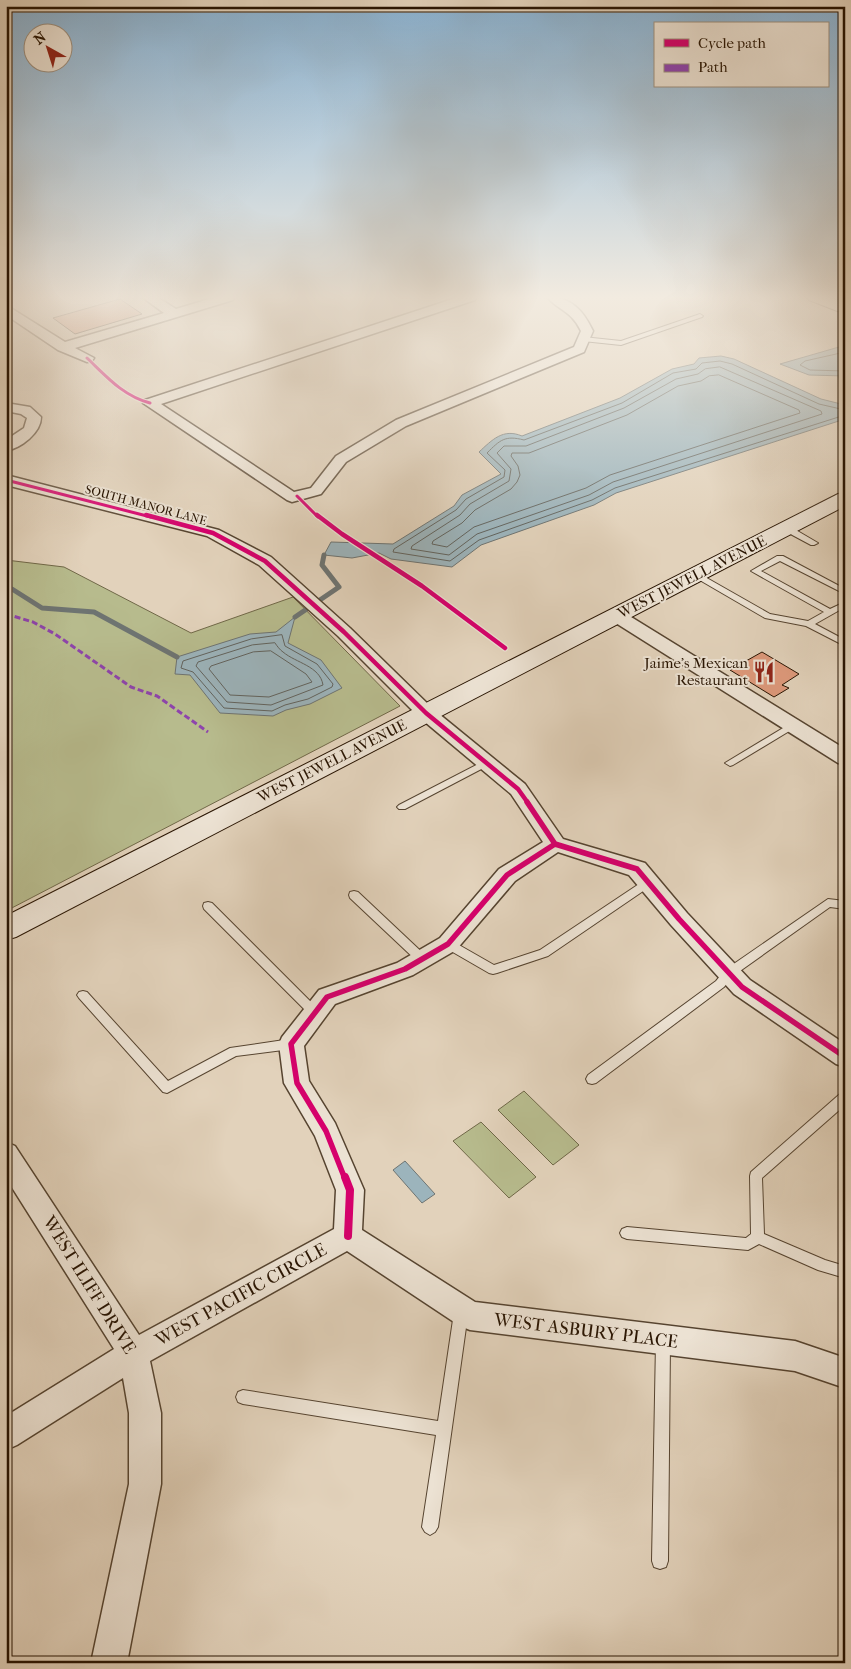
<svg xmlns="http://www.w3.org/2000/svg" width="851" height="1669" viewBox="0 0 851 1669" font-family="'IM FELL French Canon',serif">
<style>
.green{fill:#b7bb8d;stroke:#706848}
.water{fill:#9cb4bc;stroke:#6e7472}
.lines{fill:none;stroke-linecap:round;stroke-linejoin:round}
.shore{stroke:#62645f;stroke-width:1}
.stream-far1{stroke:#6e7472;stroke-width:4}
.stream{stroke:#6e7472;stroke-width:5}
.building{fill:#de997b;stroke:#281402}
.lane-casing{stroke:#564430;stroke-width:2}
.street-casing{stroke:#564430;stroke-width:3}
.secondary-casing{stroke:#281402;stroke-width:2}
.primary-casing{stroke:#281402;stroke-width:2}
.lane{fill:#ece2d3;fill-rule:evenodd}
.street{fill:#ece2d3;fill-rule:evenodd}
.secondary{fill:#ece2d3;fill-rule:evenodd}
.primary{fill:#e2d2bb;fill-rule:evenodd}
.quiet{stroke:#8e44ad;stroke-width:3;stroke-dasharray:6 3;stroke-linecap:butt}
.cycleway-far3-casing{stroke:#ece2d3;stroke-width:5}
.cycleway-far2-casing{stroke:#ece2d3;stroke-width:7}
.cycleway-far1-casing{stroke:#ece2d3;stroke-width:9}
.cycleway-casing{stroke:#ece2d3;stroke-width:11}
.cycleway-far3{stroke:#d6006c;stroke-width:3}
.cycleway-far2{stroke:#d6006c;stroke-width:4.5}
.cycleway-far1{stroke:#d6006c;stroke-width:5.5}
.cycleway{stroke:#d6006c;stroke-width:8}
.labels{text-anchor:middle;dominant-baseline:central;stroke-width:4;stroke-linejoin:round;paint-order:stroke}
.far-street-label{font-size:12px;fill:#281402;stroke:#ece2d3}
.street-label{font-size:15px;fill:#281402;stroke:#ece2d3}
.poi-label{font-size:15px;fill:#281402;stroke:#ece2d3;text-anchor:end}
.near-street-label{font-size:18px;fill:#281402;stroke:#ece2d3}
</style>
<rect width="100%" height="100%" fill="#e2d2bb"/>
<filter id="stains"><feTurbulence type="fractalNoise" baseFrequency=".004" numOctaves="4"/><feColorMatrix values="0 0 0 0 .2 0 0 0 0 .09 0 0 0 0 .02 0 0 0 .5 -.17"/></filter>
<radialGradient id="worn" r=".72"><stop offset=".6" stop-color="#630" stop-opacity="0"/><stop offset="1" stop-color="#630" stop-opacity=".3"/></radialGradient>
<path class="green" d="M6 560 64 567 191 633 293 597 400 706 6 911Z
M524 1091 579 1145 553 1165 498 1110Z
M481 1122 536 1177 509 1198 453 1141Z"/>
<path class="water" d="M839 347H845V376L809 375 780 364Z
M721 356 734 359 821 399 845 405V419L616 493 594 505 481 545 452 567 391 559 379 553 352 558 324 555 331 542 393 544 454 506 462 495 501 474 479 452C492 440 503 428 522 436L620 398 672 369 694 364 699 358Z
M295 617 288 643 321 660 342 688 310 704 286 710 273 716 220 713 190 675 175 674 177 657 250 634 276 632Z
M405 1161 435 1194 422 1203 393 1170Z"/>
<g class="lines">
<path class="shore" d="M845 352 805 361 800 365 810 370 845 371
M720 367 821 411 822 414 613 482 589 495 477 534 449 555 411 549 412 546 460 515 470 504 509 481 511 469 497 453 504 446H526L624 408 676 379 698 374 705 369Z
M719 375 799 410 800 413 610 475 586 488 474 527 447 547 432 544 433 541 462 523 475 510 511 489 517 482 520 475 518 466 511 456 512 453H529L627 415 678 386 701 381 709 376Z
M845 410 819 404 732 364 720 361 702 363 696 369 673 373 622 403 524 440C505 435 500 440 487 453L505 470 504 477 466 499 456 510 394 549 393 552 450 561 479 540 592 500 615 488 845 415
M282 635 285 646 317 664 333 684 332 687 308 699 285 705 272 711 224 708 193 672 181 668 183 661 251 639Z
M275 643C277 646 280 650 283 652 296 663 320 666 323 685L271 705 227 702 196 666 198 662 252 645Z
M271 651 306 674 312 682 269 697 230 695 209 669 211 666 253 652Z"/>
<path class="stream-far1" d="M843 347 845 346
M840 376 845 400"/>
<path class="stream" d="M6 589H12L42 608 94 612 177 657
M295 617 339 587 322 565 324 555"/>
</g>
<path class="building" d="M120 299 142 314 75 334 53 318Z
M762 652 799 674 782 685 789 688 774 697 730 670Z"/>
<g class="lines">
<g class="lane-casing">
<path id="lane" d="M700 314 703 316 702 317 621 345 583 341 580 339 583 337 621 341Z
M783 526H789L818 543 814 545H811L783 530Z
M777 556H783L845 589V594L780 561 761 571 830 609 845 602V607L815 624 845 640V646L806 626 765 618 691 575 695 573H698L770 614 808 621 824 612 751 571Z
M793 722 796 723 798 725 796 727 733 765 730 766 725 763Z
M486 760 491 763 489 765 405 809H399L397 807 399 805Z
M648 878 652 879 653 882 652 885 548 956 497 973 493 974 489 973 444 947 443 944 444 941H452L494 965 540 950Z
M354 891 358 892 426 956 427 959 426 962H418L350 898 349 895 350 892Z
M828 899 845 901V909L830 907 733 976 724 987 596 1083 592 1084 588 1083 586 1079 588 1075 716 981 725 970Z
M208 902 212 903 318 1009 320 1012 318 1015 314 1017 310 1015 204 909 203 906 204 903Z
M83 991 87 992 168 1081 230 1048 291 1039 295 1041 297 1044 295 1047 291 1049 236 1056 167 1093 163 1092 79 998 77 995 79 992Z
M845 1092V1105L762 1178 764 1234 825 1260 845 1266V1278L818 1270 759 1244 748 1250 627 1239 622 1237 620 1233 622 1229 627 1227 746 1238 751 1234 750 1176 751 1172 841 1093Z
M461 1306 466 1308 468 1313 438 1527 435 1532 430 1535 425 1532 422 1527 436 1435 243 1404 238 1402 236 1397 238 1392 243 1390 438 1421 454 1313 456 1308Z
M663 1335 668 1337 670 1342 668 1561 666 1567 660 1569 654 1567 652 1561 656 1342 658 1337Z"/>
</g>
<g class="street-casing">
<path id="street" d="M142 297H157L176 309 216 297H235L233 300 75 348 94 358 92 361 87 362 58 350 6 315V305L65 342 164 313Z
M459 297H477L475 300 161 404 294 492 311 488 336 456 396 420 574 347 581 331C571 310 559 311 547 297 571 297 583 310 593 331L584 352 406 426 346 462 321 494 292 502 287 500 143 403 145 400Z
M6 403 30 407 41 417C41 433 21 448 6 451V440L24 428 27 418 21 414 6 411Z
M6 475 219 530 271 557 350 628 433 709 525 784 563 839 645 863 687 913 750 980 845 1044V1067L836 1064 734 994 671 925 629 875 558 852 515 881 456 950 413 975 335 1004 304 1046 309 1081 335 1123 364 1190 362 1230 475 1302 795 1341 845 1358V1388L795 1371 470 1330 460 1326 347 1251 150 1361 161 1413V1484L127 1663H91L129 1484V1413L123 1378 17 1445 6 1450V1416L114 1349 6 1178V1142L15 1146 139 1335 334 1229 336 1190 315 1136 284 1083 279 1044 282 1037 319 990 397 963 440 938 499 869 543 842 511 794 419 717 338 636 259 565 207 536 6 485Z
M617 611 623 612 845 749V764L838 763 611 620 608 616 611 612Z"/>
</g>
<g class="secondary-casing">
<path id="secondary" d="M845 492V506L16 937 6 940V916L838 494Z"/>
</g>
<g class="primary-casing">
<path id="primary" d="M807 297H829L845 303V314L809 300Z"/>
</g>
<use href="#lane" class="lane"/>
<use href="#street" class="street"/>
<use href="#secondary" class="secondary"/>
<use href="#primary" class="primary"/>
<path class="quiet" d="M6 614 33 622 55 634 131 687 157 696 208 732"/>
<g class="cycleway-far3-casing">
<path id="cycleway-far3" d="M87 358C106 376 123 396 150 403
M6 480 151 517
M297 496 318 517"/>
</g>
<g class="cycleway-far2-casing">
<path id="cycleway-far2" d="M146 515 213 533 265 561 344 632 426 713 518 789 528 803
M317 515 342 534 422 586 505 648"/>
</g>
<g class="cycleway-far1-casing">
<path id="cycleway-far1" d="M527 802 555 844
M345 1179 326 1131 297 1083 291 1044 327 997 405 969 448 944 507 875 555 844 637 869 679 919 742 987 845 1057"/>
</g>
<g class="cycleway-casing">
<path id="cycleway" d="M345 1177 350 1190 348 1236"/>
</g>
<use href="#cycleway-far3" class="cycleway-far3"/>
<use href="#cycleway-far2" class="cycleway-far2"/>
<use href="#cycleway-far1" class="cycleway-far1"/>
<use href="#cycleway" class="cycleway"/>
</g>
<linearGradient id="sky" x2="0" y2="1"><stop stop-color="#89b4d6"/><stop offset="0.56" stop-color="#f2ebe0"/><stop offset="1" stop-color="#f2ebe0" stop-opacity="0"/></linearGradient>
<rect width="851" height="531" fill="url(#sky)"/>
<defs>
<g id="restaurant-bare" transform="scale(1.725)"><path d="M-5-6h1v4h1v-4h1v4h1v-4h1v5L-1.5 .5V6h-2V.5L-5-1ZM5-6V6H3V1.5H1.5Q1.5-4 5-6Z" fill="#8f2418" stroke="#ece2d3" stroke-width="2.5" paint-order="stroke"/></g>
</defs>
<g fill-rule="evenodd">
<use href="#restaurant-bare" x="764" y="672"/>
</g>
<g class="labels">
<g class="far-street-label">
<text transform="translate(146 505) rotate(15)">SOUTH MANOR LANE</text>
</g>
<g class="street-label">
<text transform="translate(692 577) rotate(-27)">WEST JEWELL AVENUE</text>
<text transform="translate(332 761) rotate(-27)">WEST JEWELL AVENUE</text>
</g>
<g class="poi-label">
<text x="748" y="663">Jaime's Mexican<tspan x="748" dy="17">Restaurant</tspan></text>
</g>
<g class="near-street-label">
<text transform="translate(89 1285) rotate(58)">WEST ILIFF DRIVE</text>
<text transform="translate(241 1295) rotate(-29)">WEST PACIFIC CIRCLE</text>
<text transform="translate(586 1331) rotate(7)">WEST ASBURY PLACE</text>
</g>
</g>
<rect width="851" height="1669" fill="none" stroke="#e2d2bb" stroke-width="25"/>
<rect x="8" y="8" width="836" height="1654" fill="none" stroke="#281402" stroke-width="2.5"/>
<rect x="12" y="12" width="826" height="1644" fill="none" stroke="#281402"/>
<rect x="654" y="22" width="175" height="65" fill="#ece2d3" stroke="#9e907f"/>
<rect x="664" y="39" width="25" height="8" fill="#d6006c" stroke="#9e907f"/>
<text x="698" y="48" font-size="15" fill="#281402">Cycle path</text>
<rect x="664" y="64" width="25" height="8" fill="#8e44ad" stroke="#9e907f"/>
<text x="698" y="72" font-size="15" fill="#281402">Path</text>
<g transform="translate(48 48) rotate(321)"><circle r="24" fill="#ece2d3" stroke="#9e907f"/>
<path d="M0-4L9 19L0 12L-9 19Z" fill="#8f2418"/>
<text y="-8" font-size="14" font-weight="bold" text-anchor="middle" fill="#281402">N</text>
</g>
<rect width="100%" height="100%" filter="url(#stains)"/>
<rect width="100%" height="100%" fill="url(#worn)"/>
</svg>
